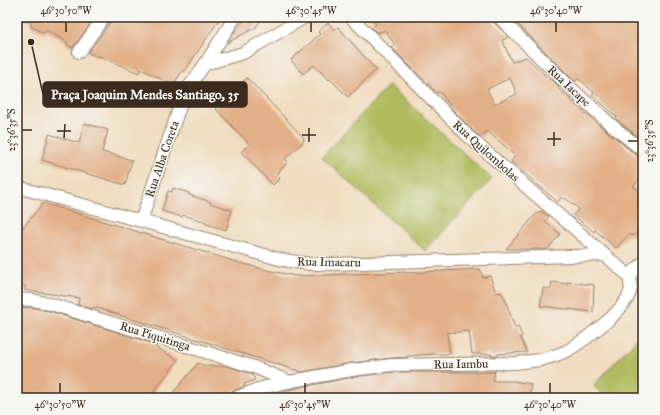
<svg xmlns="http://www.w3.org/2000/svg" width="660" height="415" viewBox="0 0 660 415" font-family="'IM FELL Great Primer',serif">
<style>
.green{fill:#afbb5c;stroke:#75723d}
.building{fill:#e2af86;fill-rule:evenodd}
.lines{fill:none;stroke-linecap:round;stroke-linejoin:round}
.street-casing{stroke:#96836e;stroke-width:14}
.street{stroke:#fff;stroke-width:12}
.ticks{fill:none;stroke:#3b2a1e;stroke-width:1.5}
.labels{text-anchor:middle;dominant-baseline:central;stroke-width:3;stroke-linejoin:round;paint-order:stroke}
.street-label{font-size:12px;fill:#3b2a1e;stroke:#f6f6f2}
.leader{fill:none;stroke:#3b2a1e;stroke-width:1.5}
.callout-dot{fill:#3b2a1e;stroke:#f6f6f2;stroke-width:1.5}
.callout{fill:#3b2a1e;stroke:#3b2a1e;stroke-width:1.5}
.callout-label{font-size:13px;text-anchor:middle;font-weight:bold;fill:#fff}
.neatline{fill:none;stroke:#3b2a1e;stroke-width:1.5}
.ticks-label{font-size:10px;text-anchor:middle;fill:#3b2a1e}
</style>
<rect width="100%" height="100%" fill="#f6f6f2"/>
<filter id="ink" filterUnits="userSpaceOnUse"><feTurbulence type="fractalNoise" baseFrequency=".025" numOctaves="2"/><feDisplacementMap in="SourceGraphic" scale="8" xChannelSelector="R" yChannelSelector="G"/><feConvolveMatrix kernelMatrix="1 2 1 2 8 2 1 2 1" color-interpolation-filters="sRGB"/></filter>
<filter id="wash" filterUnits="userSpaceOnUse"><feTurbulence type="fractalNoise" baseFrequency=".012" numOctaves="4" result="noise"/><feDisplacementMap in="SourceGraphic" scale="16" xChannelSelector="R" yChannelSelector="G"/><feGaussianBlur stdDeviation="0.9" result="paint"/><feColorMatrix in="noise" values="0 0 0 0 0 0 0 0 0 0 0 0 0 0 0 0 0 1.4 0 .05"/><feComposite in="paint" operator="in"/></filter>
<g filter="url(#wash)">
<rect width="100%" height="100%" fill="#f1dcbf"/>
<path class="green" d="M389 85 492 179 425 251 322 157Z
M643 332V398H607L593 386Z"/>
<g id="blocks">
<path class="building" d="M20 17H89L93 20 73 48 66 44 67 42 46 30 44 33 30 26 32 23Z
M114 17H221L184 72 182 71 173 85 141 69 139 73 99 56 98 57 88 53Z
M247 17H263L256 27 227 43 239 26Z
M370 17H488L509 37 502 40 512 62 526 57 550 80H552L559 87 558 88 586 114 636 155 643 158V173L639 177 641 179 633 186 643 195V225L634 236 633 235 632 236 629 234 616 248 595 230 594 232 573 215 579 209 565 198 564 199 561 197 558 202 511 162 515 156 507 148 487 131 481 137 474 132 453 110 440 92 437 93 391 47 395 45 385 30 377 33 372 28 376 24ZM510 78 517 94 494 104 487 89Z
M520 17H638L643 22V141L616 119 617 117 592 95 594 92 579 79 574 81 518 24 525 22Z
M328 23 334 30 338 27 376 70 348 97 330 79 329 80 314 65 303 74 291 60 320 34 318 32Z
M247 78 304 138 303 140 304 141 285 159 288 162 278 172V173L276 174 280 178 273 185 241 152 249 144 215 108Z
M84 123 108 130 102 152 132 160 125 185 42 160 49 134 79 143Z
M173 188 189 193V195L211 202 210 203 232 210 226 230 206 224V222L183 215 182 217 162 211 168 191 172 192Z
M43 203 240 263 271 271 296 276 405 272V273L480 269 483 278 490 276 496 293 501 292 505 299 515 328 518 326 522 336 520 337 527 352 498 354V356H491V354H472L469 331 447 333 450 354H433L407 356V357L391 358 351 363 302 372 119 315 94 307 93 309 78 305 79 298 24 290 26 287 17 282V235Z
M541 211 549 217 545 221 560 234 548 249H506L537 213 538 214Z
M552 282 567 284V282L594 285 593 312 540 306 543 288 551 289Z
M17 307 35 308 52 312 157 345 155 347 178 360 149 398H17Z
M198 363 206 366H226L252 374 255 380 244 384 245 386 232 391 229 394 228 398H169Z
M494 371H495L493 381H514L531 384 529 398H270V394L287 390 353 377 393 372H494Z"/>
</g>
</g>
<g filter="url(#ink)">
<use href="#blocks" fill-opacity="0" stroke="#96836e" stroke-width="1"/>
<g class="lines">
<g class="street-casing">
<path id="street" d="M351 17 469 137 629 276
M499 17 574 91 608 122 643 151
M79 52 104 17
M205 64 243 53 305 17
M17 185 21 188 283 260 311 264H331L604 255
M141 221 184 94 205 64 235 17
M629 276 643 263
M17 299 33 300 54 305 254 367 290 382
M235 398 261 388 298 380 352 370 392 365 515 363 540 360 554 356 567 351 585 339 610 319 622 306 628 297 631 289 629 276"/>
</g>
<use href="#street" class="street"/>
</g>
</g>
<path class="ticks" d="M66 32V22M311 32V22M556 32V22M22 130H32M57 131H71M302 135H316M64 138 65 124M547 139H561M628 141H638M309 142V128M554 146V132M60 393V383M305 393V383M550 393V383"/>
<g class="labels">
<g class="street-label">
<text transform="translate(569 86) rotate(43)">Rua Iacape</text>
<text transform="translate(486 151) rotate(42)">Rua Quilombolas</text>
<text transform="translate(162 159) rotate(-71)">Rua Alba Coreta</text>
<text transform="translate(329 262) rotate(1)">Rua Imacaru</text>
<text transform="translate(155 336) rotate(17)">Rua Piquitinga</text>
<text transform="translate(461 364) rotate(-1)">Rua Iambu</text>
</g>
</g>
<path class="leader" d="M31 42L43 94"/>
<circle class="callout-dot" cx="31" cy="42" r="4"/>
<rect class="callout" x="43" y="82" width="204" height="25" rx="4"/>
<g class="callout-label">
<text x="145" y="99">Praça Joaquim Mendes Santiago, 35</text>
</g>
<rect width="660" height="415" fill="none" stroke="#f6f6f2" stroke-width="44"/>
<rect x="22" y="22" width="616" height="371" class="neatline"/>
<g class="ticks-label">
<text x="66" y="14">46°30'50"W</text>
<text x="311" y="14">46°30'45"W</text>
<text x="556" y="14">46°30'40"W</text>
<text transform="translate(11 130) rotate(-90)" y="4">23°36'35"S</text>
<text transform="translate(649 141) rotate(-90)" y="4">23°36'35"S</text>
<text x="60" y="408">46°30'50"W</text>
<text x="305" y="408">46°30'45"W</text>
<text x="550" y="408">46°30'40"W</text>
</g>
</svg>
